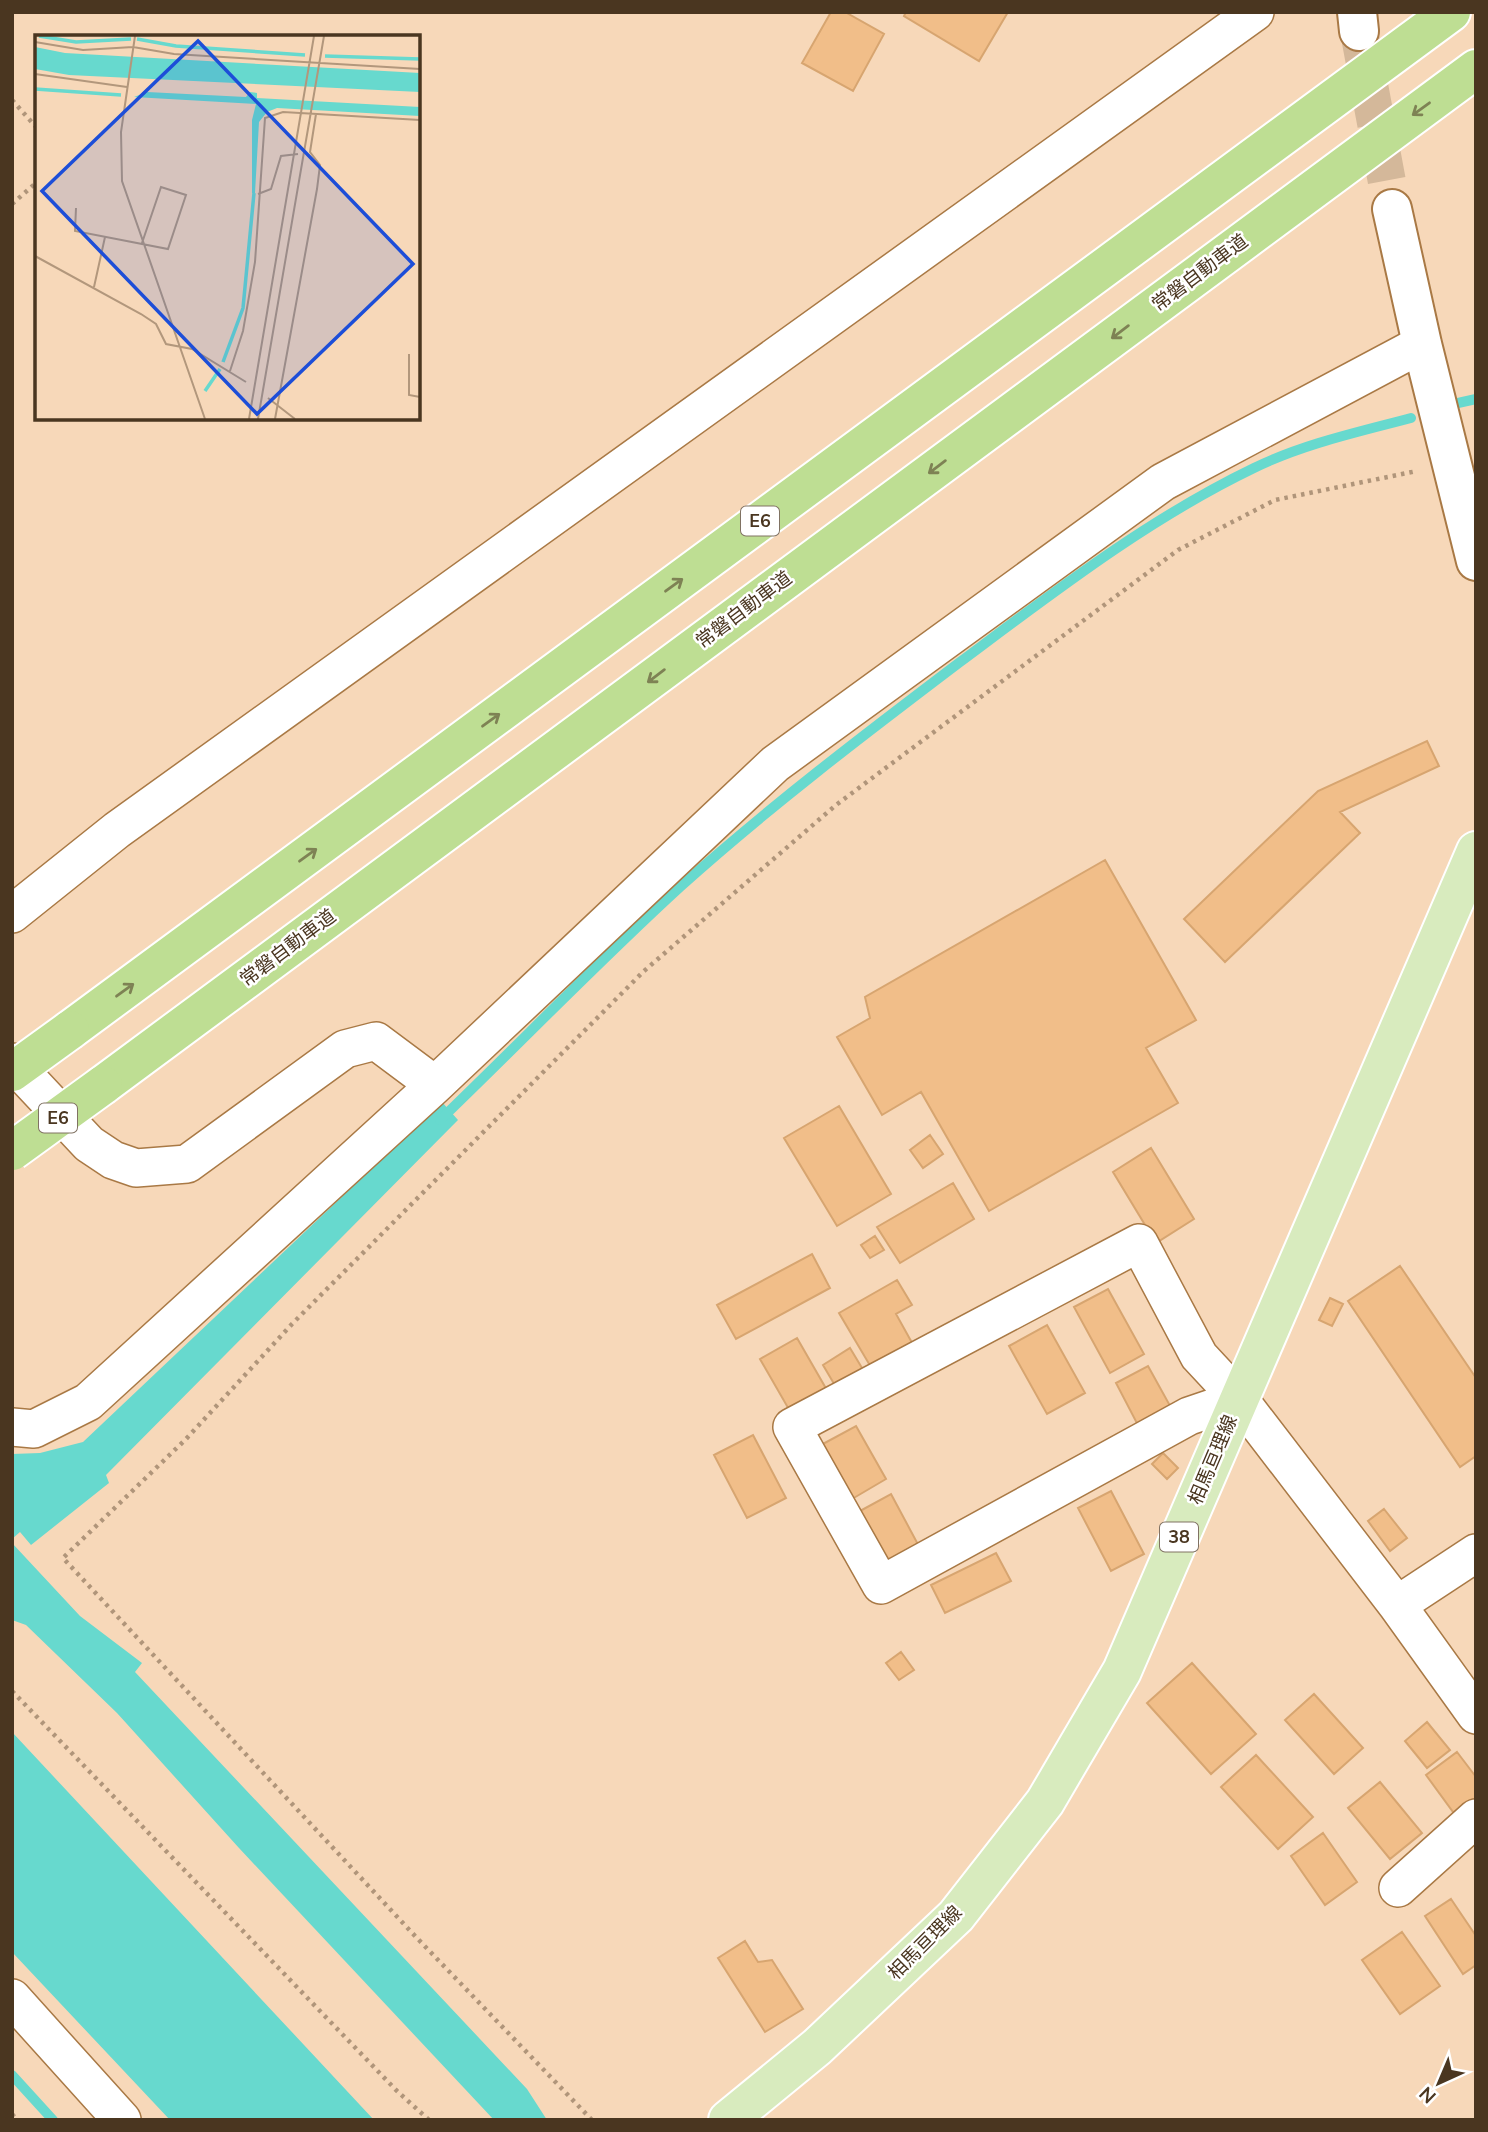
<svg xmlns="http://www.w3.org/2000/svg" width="1488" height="2132" viewBox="0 0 1488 2132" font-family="'Nunito Sans','Noto Sans JP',sans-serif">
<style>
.water{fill:#67d9ce}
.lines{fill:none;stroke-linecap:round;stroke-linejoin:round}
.stream{stroke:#67d9ce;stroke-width:10}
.building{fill:#f1be89;stroke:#d7a570;stroke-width:2}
.tertiary-tunnel{stroke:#d4b89a;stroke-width:38;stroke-dasharray:38 19;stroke-linecap:butt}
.minor-casing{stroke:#a97945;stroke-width:40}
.tertiary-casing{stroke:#a97945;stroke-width:42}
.primary-casing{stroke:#fff;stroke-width:42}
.motorway-casing{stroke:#fff;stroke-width:42}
.path{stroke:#b0957a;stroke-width:4.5;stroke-dasharray:3.5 5;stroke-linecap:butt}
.minor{stroke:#fff;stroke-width:37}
.tertiary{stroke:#fff;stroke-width:38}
.primary{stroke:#d8ebbe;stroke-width:38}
.motorway{stroke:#bede93;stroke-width:38}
.motorway-bridge-casing{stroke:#fff;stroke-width:42;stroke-linecap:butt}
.motorway-bridge{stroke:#bede93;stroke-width:38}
.oneway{stroke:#7e8254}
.labels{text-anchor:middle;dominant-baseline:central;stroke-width:5;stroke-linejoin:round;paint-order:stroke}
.shield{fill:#fff;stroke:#807263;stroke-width:2}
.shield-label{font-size:18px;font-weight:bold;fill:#4a3620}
.street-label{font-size:19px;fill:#4a3620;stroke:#fff}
.inset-river{fill:none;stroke:#67d9ce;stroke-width:3.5}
.inset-road{fill:none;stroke:#b2977c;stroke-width:2}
.view{fill:#1d4ed8;fill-opacity:0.15;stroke:#1d4ed8;stroke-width:3.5}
.inset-edge{fill:none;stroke:#4a3620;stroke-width:3.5}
</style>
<rect width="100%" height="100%" fill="#f7d8b9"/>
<path class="water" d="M442 1102 458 1120 106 1475 109 1483 31 1545 20 1532 12 1539V1454L40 1453 83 1442Z
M12 1543 80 1616 142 1663 135 1672 527 2089 547 2120H494L239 1848 117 1713 26 1625 12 1620Z
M12 1732 374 2120H170L12 1952Z"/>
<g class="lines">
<path class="stream" d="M1458 403 1476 399
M440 1120C520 1043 598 962 680 887 769 807 865 734 960 662 1054 592 1148 519 1254 468 1303 444 1358 432 1411 418
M12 2075 53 2120"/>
</g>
<path class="building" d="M831 12H845L884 34 853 91 802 63Z
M906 12H1008L979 61 904 16Z
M1427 741 1439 766 1340 812 1360 833 1225 962 1184 919 1318 791Z
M1105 860 1196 1020 1146 1048 1178 1103 989 1211 921 1092 882 1115 837 1037 870 1018 865 997Z
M839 1106 891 1194 837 1226 784 1138Z
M930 1135 943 1154 923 1168 910 1150Z
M1151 1148 1194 1219 1156 1243 1113 1172Z
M953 1183 974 1219 900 1263 877 1227Z
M875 1236 884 1250 870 1258 861 1245Z
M812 1254 830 1288 736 1339 717 1305Z
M1400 1266 1476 1378V1456L1460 1467 1348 1301Z
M897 1280 912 1305 896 1314 916 1350 875 1374 839 1313Z
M1108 1289 1144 1354 1110 1373 1074 1307Z
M1330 1298 1343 1304 1332 1326 1319 1320Z
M1047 1325 1085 1393 1047 1414 1009 1346Z
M797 1338 828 1392 791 1413 760 1359Z
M850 1348 868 1378 840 1394 823 1365Z
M1148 1366 1174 1413 1141 1431 1116 1383Z
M856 1426 886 1479 852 1499 821 1445Z
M753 1435 786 1498 747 1518 714 1455Z
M1163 1453 1178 1468 1167 1479 1152 1464Z
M1111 1491 1144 1554 1111 1571 1078 1508Z
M891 1494 921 1550 890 1567 860 1511Z
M1384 1509 1407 1538 1390 1551 1368 1521Z
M996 1553 1011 1581 945 1613 931 1585Z
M901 1652 914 1670 899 1680 886 1663Z
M1192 1663 1256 1734 1211 1774 1147 1703Z
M1314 1694 1363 1748 1334 1774 1285 1720Z
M1427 1722 1450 1750 1427 1768 1405 1741Z
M1457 1752 1476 1777V1802L1456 1816 1426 1775Z
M1256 1755 1313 1817 1278 1849 1221 1787Z
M1380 1782 1422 1833 1390 1859 1348 1808Z
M1323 1833 1357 1882 1325 1905 1291 1856Z
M1451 1899 1476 1936V1965L1463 1974 1425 1916Z
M1402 1932 1440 1986 1400 2014 1362 1960Z
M745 1941 758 1962 772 1960 803 2009 765 2032 718 1958Z"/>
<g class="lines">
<path class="tertiary-tunnel" d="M1359 31 1392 209"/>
<g class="minor-casing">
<path id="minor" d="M12 914 117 830 1255 12
M12 1062 89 1144 113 1160 136 1168 187 1164 345 1049 376 1041 435 1085
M1239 1399 1189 1416 881 1585 792 1427 1139 1243 1199 1356 1239 1399 1397 1605 1476 1715
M12 1427 34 1429 88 1402 435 1085 775 764 1163 482 1422 344
M1397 1605 1476 1553
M1398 1888 1476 1818
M12 1998 122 2120"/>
</g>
<g class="tertiary-casing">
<path id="tertiary" d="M1357 12 1359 31
M1392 209 1422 344 1476 561"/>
</g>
<g class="primary-casing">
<path id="primary" d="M728 2120 817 2047 956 1916 1045 1802 1122 1671 1476 851"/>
</g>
<g class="motorway-casing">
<path id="motorway" d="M70 1030 1451 12
M103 1085 1476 69"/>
</g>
<path class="path" d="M12 100 37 128
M12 204 37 182
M12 1691 397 2091 429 2120
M12 2114 17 2120
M592 2120 416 1937 63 1558 186 1439 292 1324 644 971 836 805 1178 550 1275 500 1417 471"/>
<use href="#minor" class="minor"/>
<use href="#tertiary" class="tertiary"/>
<use href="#primary" class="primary"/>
<use href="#motorway" class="motorway"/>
<g class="motorway-bridge-casing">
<path id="motorway-bridge" d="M12 1072 70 1030
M12 1151 103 1085"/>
</g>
<use href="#motorway-bridge" class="motorway-bridge"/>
</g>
<defs><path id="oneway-shaft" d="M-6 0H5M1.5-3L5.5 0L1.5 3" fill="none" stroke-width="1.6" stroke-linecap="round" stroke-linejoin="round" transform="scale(1.75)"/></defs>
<g class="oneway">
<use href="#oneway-shaft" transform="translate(1421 109) rotate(144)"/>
<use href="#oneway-shaft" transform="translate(1120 332) rotate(143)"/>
<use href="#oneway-shaft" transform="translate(937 467) rotate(143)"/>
<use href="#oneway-shaft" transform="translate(674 585) rotate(-36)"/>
<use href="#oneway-shaft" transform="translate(656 676) rotate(143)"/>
<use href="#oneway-shaft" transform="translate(491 720) rotate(-36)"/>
<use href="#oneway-shaft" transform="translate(308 855) rotate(-36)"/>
<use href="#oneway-shaft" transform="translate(125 990) rotate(-36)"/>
</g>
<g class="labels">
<g class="shield">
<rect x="741" y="506.5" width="38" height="29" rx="5"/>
<rect x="39" y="1103.5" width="38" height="29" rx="5"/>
<rect x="1160" y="1522.5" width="38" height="29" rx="5"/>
</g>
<g class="shield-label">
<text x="760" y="521">E6</text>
<text x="58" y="1118">E6</text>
<text x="1179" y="1537">38</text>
</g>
<g class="street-label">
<text transform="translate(1200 273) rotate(-37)">常磐自動車道</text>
<text transform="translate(744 610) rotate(-37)">常磐自動車道</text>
<text transform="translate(288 948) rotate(-37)">常磐自動車道</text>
<text transform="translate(1213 1460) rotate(-67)">相馬亘理線</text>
<text transform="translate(925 1943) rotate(-45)">相馬亘理線</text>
</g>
</g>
<g transform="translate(35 35)">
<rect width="385" height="385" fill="#f7d8b9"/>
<path d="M0 12 30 18 385 38V57L34 40 0 34ZM112 57 211 62 215 57 222 58V63L385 72V81L242 73 232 77 224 87 220 158H217V85L221 69 99 62Z" fill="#67d9ce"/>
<path class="inset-river" d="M4 1 41 7 96 4M102 4 141 11 270 20M290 21 385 24M0 54 86 60M188 327 208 273 219 158M170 356 185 334"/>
<path class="inset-road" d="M100 1 86 97 87 146 170 384M0 7 48 15 98 12 139 19 385 34M0 39 92 52M223 159 236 154 246 121 263 119M41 173 40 196 133 214 151 160 126 152 107 208M0 221 106 279 121 289 131 309 157 314 211 347M59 252 70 202M374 319V360L385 362M195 336 208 296 220 227 230 83 248 77 385 85M233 363 260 384M214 384 279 1M223 384 289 1M240 384 282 154 285 130 275 117 281 79"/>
<path class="view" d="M163 6 378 229 222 379 7 156Z"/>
<rect width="385" height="385" class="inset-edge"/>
</g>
<rect width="1488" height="2132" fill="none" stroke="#4a3620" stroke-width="28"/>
<g transform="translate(1439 2083) rotate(224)" stroke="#ffffff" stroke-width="5" paint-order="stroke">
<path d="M0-5L12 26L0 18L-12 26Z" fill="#4a3620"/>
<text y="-10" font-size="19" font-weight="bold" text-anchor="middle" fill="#4a3620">N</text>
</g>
</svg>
